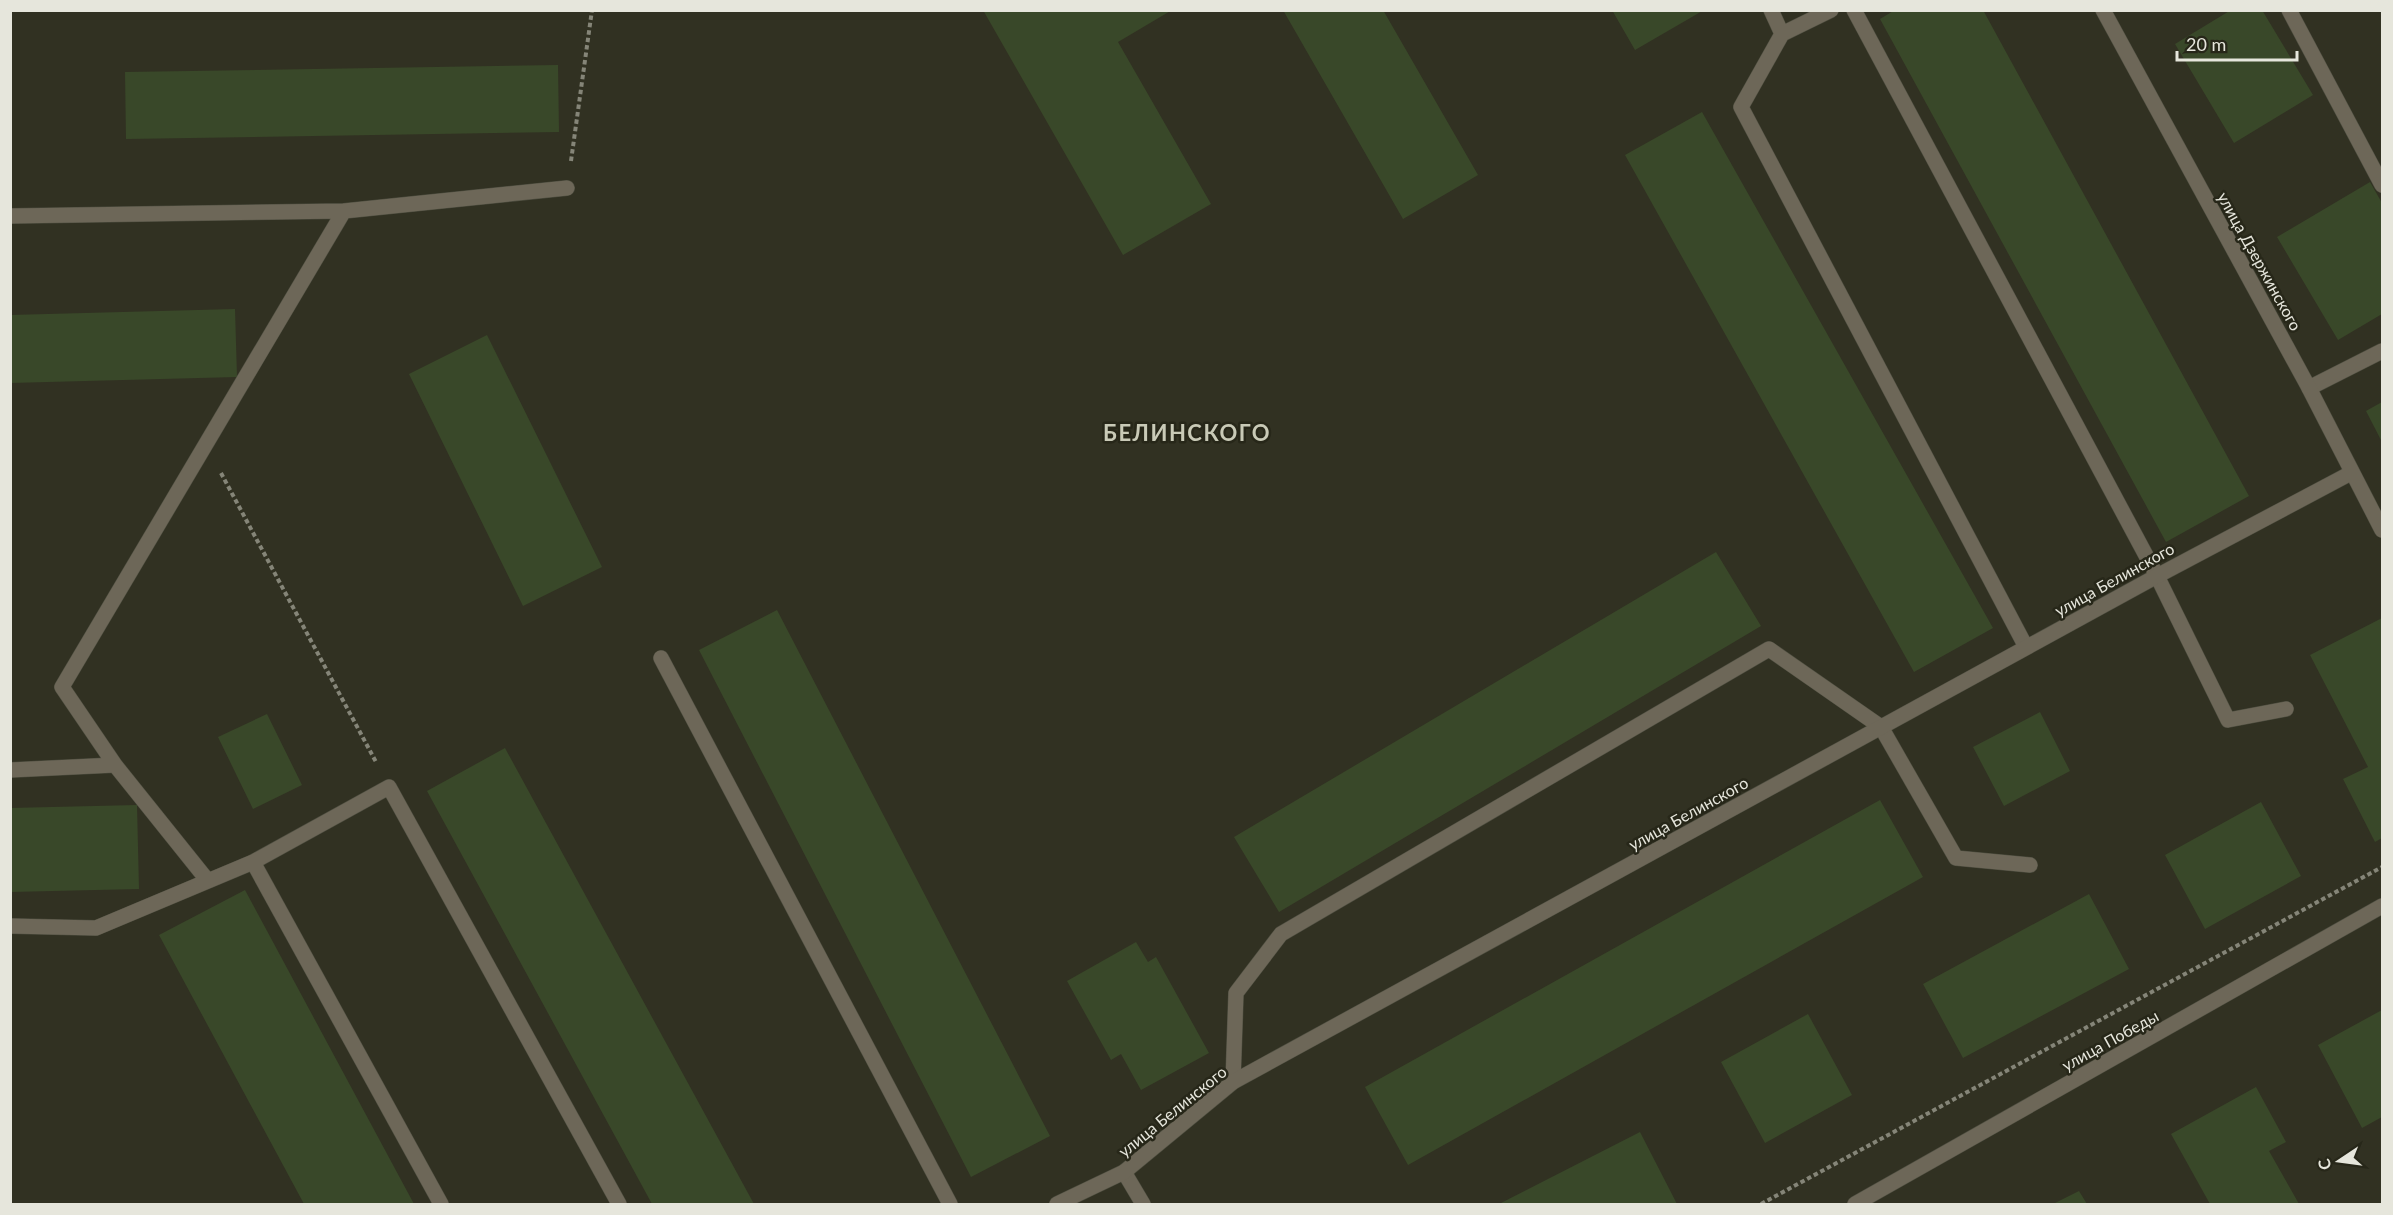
<svg xmlns="http://www.w3.org/2000/svg" width="2393" height="1215" viewBox="0 0 2393 1215" font-family="Lato,sans-serif">
<style>
.building{fill:#394829}
.lines{fill:none;stroke-linecap:round;stroke-linejoin:round}
.service-casing{stroke:#4e4e40;stroke-width:16}
.minor-casing{stroke:#4e4e40;stroke-width:16}
.tertiary-casing{stroke:#4e4e40;stroke-width:16}
.path{stroke:#858578;stroke-width:4;stroke-dasharray:4.5 3;stroke-linecap:butt}
.service{stroke:#6d6758;stroke-width:15}
.minor{stroke:#6d6758;stroke-width:15}
.tertiary{stroke:#6d6758;stroke-width:15}
.labels{text-anchor:middle;dominant-baseline:central;stroke-width:5;stroke-linejoin:round;paint-order:stroke}
.street-label{font-size:16px;fill:#e6e6dc;stroke:#272719}
.district-label{font-size:22px;font-weight:bold;letter-spacing:1.5px;fill:#c9cab7;stroke:#272719}
</style>
<rect width="100%" height="100%" fill="#313122"/>
<path class="building" d="M983 10H1172L1118 42 1211 204 1123 255Z
M1283 10H1383L1478 175 1403 219Z
M1612 10H1704L1635 50Z
M1895 10H1983L2249 496 2166 542 1880 19Z
M2231 10H2262L2313 95 2234 143 2175 44Z
M558 65 559 132 126 139 125 72Z
M1702 112 1993 628 1914 672 1625 155Z
M2370 182 2382 203V314L2338 340 2277 237Z
M235 309 237 377 10 383V315Z
M487 335 602 567 523 606 409 374Z
M2382 402V442L2366 411Z
M1716 552 1761 626 1279 912 1234 837Z
M777 610 1050 1136 971 1177 699 650Z
M2382 618V838L2375 842 2343 779 2368 767 2310 655Z
M2040 712 2070 771 2004 806 1973 747Z
M267 714 302 785 253 809 218 737Z
M505 748 754 1204H652L427 791Z
M1880 800 1923 877 1408 1165 1365 1087Z
M2261 802 2301 876 2205 929 2165 855Z
M137 805 139 889 10 892V808Z
M245 890 414 1204H304L159 935Z
M2089 894 2129 969 1963 1058 1923 984Z
M1136 942 1148 962 1156 957 1209 1053 1141 1090 1121 1054 1111 1060 1067 981Z
M2382 1010V1117L2362 1128 2318 1045Z
M1808 1014 1852 1095 1765 1143 1721 1062Z
M2256 1087 2286 1142 2269 1151 2299 1204H2210L2171 1134Z
M1640 1132 1677 1204H1499Z
M2079 1191 2087 1204H2053Z"/>
<g class="lines">
<g class="service-casing">
<path id="service" d="M1771 10 1782 34 1831 10
M1854 10 2157 576 2228 720 2286 709
M2289 10 2382 185
M1782 34 1741 107 2026 647
M344 211 567 188
M10 216 344 211 62 687 115 765
M2309 388 2382 351
M661 658 950 1204
M10 770 115 765 208 881
M10 926 96 928 253 862
M1233 1082 1236 993 1281 934 1769 649 1881 727 1956 858 2030 865
M1124 1172 1143 1204
M441 1204 253 862 389 787 619 1204"/>
</g>
<g class="minor-casing">
<path id="minor" d="M2103 10 2309 388 2382 530
M1057 1204 1124 1172 1233 1082 2157 576 2351 473"/>
</g>
<g class="tertiary-casing">
<path id="tertiary" d="M1855 1204 2382 906"/>
</g>
<path class="path" d="M571 161 592 10
M221 473 376 762
M1761 1204 2382 867"/>
<use href="#service" class="service"/>
<use href="#minor" class="minor"/>
<use href="#tertiary" class="tertiary"/>
</g>
<g class="labels">
<g class="street-label">
<text transform="translate(2260 261) rotate(61)">улица Дзержинского</text>
<text transform="translate(2114 579) rotate(-29)">улица Белинского</text>
<text transform="translate(1688 813) rotate(-29)">улица Белинского</text>
<text transform="translate(2110 1040) rotate(-29)">улица Победы</text>
<text transform="translate(1172 1111) rotate(-39)">улица Белинского</text>
</g>
<g class="district-label">
<text x="1187" y="432">БЕЛИНСКОГО</text>
</g>
</g>
<rect width="2393" height="1215" fill="none" stroke="#e6e6dc" stroke-width="24"/>
<g transform="translate(2339 1161) rotate(257)" stroke="#272719" stroke-width="4.5" paint-order="stroke">
<path d="M0-4.5L10 22L0 15L-10 22Z" fill="#e6e6dc"/>
<text y="-9" font-size="16" font-weight="bold" text-anchor="middle" fill="#e6e6dc">С</text>
</g>
<path d="M2177 51v9h120v-9" fill="none" stroke="#e6e6dc" stroke-width="3"/>
<text x="2186" y="51" font-size="18" fill="#e6e6dc" stroke="#272719" stroke-width="4.5" paint-order="stroke">20 m</text>
</svg>
